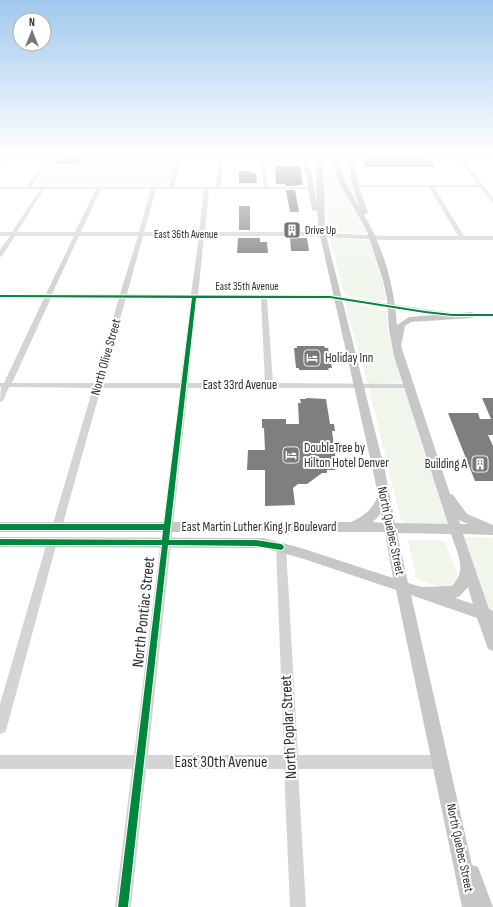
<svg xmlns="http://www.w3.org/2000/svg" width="493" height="907" viewBox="0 0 493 907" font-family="'Sofia Sans Condensed',sans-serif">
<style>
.green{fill:#f0f6ec}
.building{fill:#7f7f7f}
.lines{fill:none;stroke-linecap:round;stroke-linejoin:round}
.minor{fill:#d4d4d4;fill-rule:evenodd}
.major{fill:#c7c7c7;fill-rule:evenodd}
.cycleway-casing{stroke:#fff;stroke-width:2}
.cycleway{fill:#00873e;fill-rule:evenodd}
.labels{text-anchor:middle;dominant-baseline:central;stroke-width:4;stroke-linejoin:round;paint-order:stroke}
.far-poi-label{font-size:11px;fill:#2f2f2f;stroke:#fff;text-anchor:start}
.far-street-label{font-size:11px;fill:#2f2f2f;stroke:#fff}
.street-label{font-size:13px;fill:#2f2f2f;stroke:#fff}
.poi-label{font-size:13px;fill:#2f2f2f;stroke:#fff;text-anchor:start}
.near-street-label{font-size:16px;fill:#2f2f2f;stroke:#fff}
</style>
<rect width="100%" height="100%" fill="#fff"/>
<path class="green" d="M55 155H176L169 187H33Z
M307 155H318L315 164 318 190 317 202Z
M336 155H347L361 210 341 173Z
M323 156H330L341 186 365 227 366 232 365 233 330 232 324 204V188L321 168Z
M329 237 369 240 382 278 386 300 381 302 345 295Z
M348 302 387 311 388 332 402 383 370 384 367 382C361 356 352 331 345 305Z
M370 388H401L405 390 447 522V524H406L401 520 369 389Z
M464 537 493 538V611L489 610Z
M408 540H438L446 543 458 577 454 586 443 588 419 580 416 578Z"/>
<path class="building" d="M361 155H427L435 167H366Z
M61 156 69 157H82L78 164H55Z
M275 166H300L303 185 286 186 285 184H276Z
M239 171H251V173H256L257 183H239Z
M286 190H295L299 212H290Z
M239 206H250V230H239Z
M238 238H260V242H267L268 253H237Z
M290 238H307L309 251H291Z
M297 346H324L325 348H328L332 368H328L329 370H299V368H296L294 348H297Z
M306 398 326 399 330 424H334L335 431H332L336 461 334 462 335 470H327V473H322L307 484H298L293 488 295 505 265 506V470H247L248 450H265L264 428H262V419H286V424H299L298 403H301L300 399H306Z
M482 398H493V435H488L493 446V481H475L448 413H478L480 419H491Z"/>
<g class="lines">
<path class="minor" d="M7 155H11L0 166V162Z
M50 155H54L31 187H169L177 155H181L174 187H216L219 155H223L221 187H263L261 155H265L267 187H312L314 188 312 189H209L205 232H305L387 236H458L429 187H356L354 186 356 185H478L456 155H460L493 198V203L480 187H434L464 236H493V240H387L305 236H204L198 295H330L452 313H493V317H452L330 299H267L273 383 408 384 412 386 408 388H188L148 755H284L276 547 277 544 281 543 285 544 286 547 298 755H442L447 757 449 762 447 767 442 769H298L306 907H290L284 769H146L131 907H115L132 769H0V755H134L180 388H101L62 527 61 530 57 531 53 530 52 527 93 388 9 387 3 401 0 402 1 387H0V383H4L44 298H0V294H46L74 236H15L2 256 0 257V250L10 236H0V232H12L40 189H0V187H27ZM44 189H96L75 232H17ZM101 189H151L139 232H81ZM156 189H204L199 232H144ZM79 236H138L120 294H52ZM143 236H199L191 295 127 294ZM51 298H119L94 383H12ZM126 298 191 299 180 383H102ZM197 299H261L265 383H188Z
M52 538 56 539 57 542 7 727 5 732 0 734V704L47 542 48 539Z"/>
<path class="major" d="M302 155H308L317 204C318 188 314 171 317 155H323C321 167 323 175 324 187 325 201 324 216 325 231L385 471 395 523 448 524 394 356 389 330 387 299 383 280 366 229 339 182 329 155H335L345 182 360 208 353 187 347 155H353L359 187 368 213 364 215C384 248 394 286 397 325L409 317 472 312 476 315 472 318 411 322 405 326 401 346 450 494 453 495 467 514 493 525V535L463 534 489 609 493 611V651L488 649 477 618 411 595 472 865 478 867 493 907H462L396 590 301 558 263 548 0 547V537L263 538 301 548 393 578 385 532H0V522H351C364 516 372 510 378 496L373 471 319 231 317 211 312 210ZM381 513 383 523 373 522ZM459 520 468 524H460ZM397 533 451 534C457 553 468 570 452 586L422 587 408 583ZM468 587 473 604 455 598 460 596Z"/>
<g class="cycleway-casing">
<path id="cycleway" d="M0 295 330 296 425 311 452 314H493V316H452L425 313 330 298H196L169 540H256L281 544 283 545 284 547 283 549 281 550 256 546 168 545 128 907H118L162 545H0V539L162 540 163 530H0V524H164L192 298 0 297Z"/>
</g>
<use href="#cycleway" class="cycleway"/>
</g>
<linearGradient id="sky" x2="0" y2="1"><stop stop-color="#a1c8ed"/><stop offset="0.55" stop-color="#fff"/><stop offset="1" stop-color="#fff" stop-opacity="0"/></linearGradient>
<rect width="493" height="282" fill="url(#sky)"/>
<defs>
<g id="building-square" transform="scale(0.9)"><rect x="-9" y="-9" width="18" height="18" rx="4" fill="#787878" stroke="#fff"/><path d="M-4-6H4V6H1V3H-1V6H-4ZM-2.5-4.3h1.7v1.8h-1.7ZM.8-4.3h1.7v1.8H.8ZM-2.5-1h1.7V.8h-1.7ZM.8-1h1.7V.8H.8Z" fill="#fff"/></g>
<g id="hotel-square" transform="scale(0.9)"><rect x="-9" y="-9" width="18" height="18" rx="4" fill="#787878" stroke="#fff"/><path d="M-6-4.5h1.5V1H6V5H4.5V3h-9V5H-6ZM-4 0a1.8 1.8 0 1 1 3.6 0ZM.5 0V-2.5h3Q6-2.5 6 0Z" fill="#fff"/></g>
</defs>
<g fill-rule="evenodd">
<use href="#building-square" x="292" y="230"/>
<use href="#hotel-square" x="312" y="358"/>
<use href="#hotel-square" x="291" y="455"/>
<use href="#building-square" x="480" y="464"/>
</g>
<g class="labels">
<g class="far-poi-label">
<text x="305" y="230">Drive Up</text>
</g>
<g class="far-street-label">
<text x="186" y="234">East 36th Avenue</text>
<text x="247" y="286">East 35th Avenue</text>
</g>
<g class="street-label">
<text transform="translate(106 357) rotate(-74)">North Olive Street</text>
<text x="240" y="385">East 33rd Avenue</text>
<text x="259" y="527">East Martin Luther King Jr Boulevard</text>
<text transform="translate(391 531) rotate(78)">North Quebec Street</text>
<text transform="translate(460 848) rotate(78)">North Quebec Street</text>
</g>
<g class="poi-label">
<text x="325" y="358">Holiday Inn</text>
<text x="304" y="448">DoubleTree by<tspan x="304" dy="15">Hilton Hotel Denver</tspan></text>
<text x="467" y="464" text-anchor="end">Building A</text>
</g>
<g class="near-street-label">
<text transform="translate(144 612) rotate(-84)">North Pontiac Street</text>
<text transform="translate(289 727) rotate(-93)">North Poplar Street</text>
<text x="221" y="762">East 30th Avenue</text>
</g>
</g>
<g transform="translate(32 32)"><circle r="19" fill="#ffffff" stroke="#acacac"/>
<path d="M0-3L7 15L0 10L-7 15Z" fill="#787878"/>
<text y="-6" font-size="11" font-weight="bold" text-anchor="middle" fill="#2f2f2f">N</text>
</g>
</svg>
